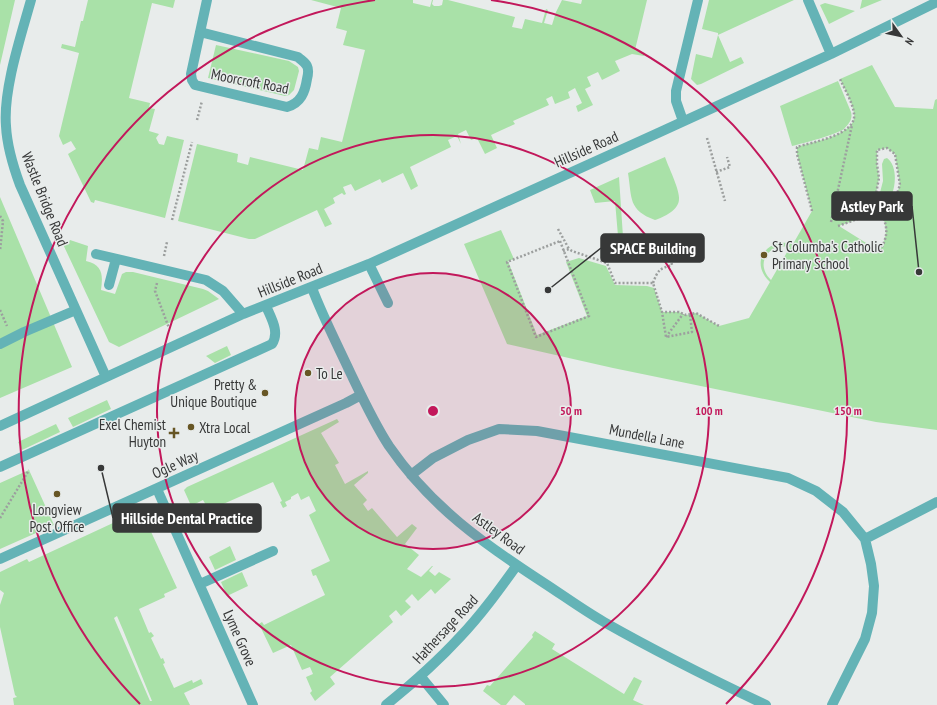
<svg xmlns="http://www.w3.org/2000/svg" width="937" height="705" viewBox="0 0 937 705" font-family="'PT Sans Narrow',sans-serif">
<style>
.green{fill:#a9e1a8;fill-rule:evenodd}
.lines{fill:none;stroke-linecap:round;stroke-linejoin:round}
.path{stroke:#9c9f9e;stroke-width:2.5;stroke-dasharray:2 2;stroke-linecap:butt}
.minor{stroke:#64b3b6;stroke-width:10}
.ring{fill:none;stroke:#c2185b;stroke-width:2}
.poi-dot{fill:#675624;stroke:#e8eceb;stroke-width:1.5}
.labels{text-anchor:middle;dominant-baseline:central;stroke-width:3;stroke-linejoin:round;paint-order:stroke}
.street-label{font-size:15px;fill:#373838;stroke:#e8eceb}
.poi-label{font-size:15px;fill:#373838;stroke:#e8eceb;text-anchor:start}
.centre{fill:#c2185b;stroke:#e8eceb;stroke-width:2}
.ring-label{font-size:12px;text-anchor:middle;font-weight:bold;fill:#c2185b;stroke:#e8eceb;stroke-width:3;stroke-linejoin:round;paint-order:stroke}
.leader{fill:none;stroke:#373838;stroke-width:1.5}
.callout-dot{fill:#373838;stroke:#e8eceb;stroke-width:1.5}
.callout{fill:#373838;stroke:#373838;stroke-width:1.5}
.callout-label{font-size:16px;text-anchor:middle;font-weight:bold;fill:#fff}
</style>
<rect width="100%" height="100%" fill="#e8eceb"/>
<path class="green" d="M0 0H15L0 65Z
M88 0H175L173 8 152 3 129 98 150 103 149 108 155 109 149 131 159 134 156 138 159 144 164 145 167 136 184 140 165 218 95 200 94 203 91 202 68 154 76 149 71 141 63 145 59 136 79 53 61 48 62 44 75 47 81 21H83Z
M311 0H413V3L430 7 432 0H433L432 4 434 6H439L442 5 443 0H448L515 17 512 27 522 29 525 19 542 23 546 9 548 10 544 23 552 25 556 12 562 0 581 4 582 0H647L635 50 645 53 644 56 632 54 615 61 620 71 602 80 598 72 587 77 591 86 585 89 593 105 578 112 576 106 582 103 575 88 568 92 570 98 555 104 552 96 546 99 549 105 513 121 515 124 491 135 497 148 485 154 477 138 471 140 466 130 458 134 461 144 457 136 448 140 451 147 410 167 418 186 411 190 403 173 382 183 380 179 355 191 351 184 343 187 346 194 344 195 342 193 333 198 335 203 324 209 332 224 325 227 317 210 255 239H249L178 221 197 144 238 154 237 162 248 165 250 157 303 170 309 148 318 150 321 137 342 142 365 50 343 45 347 31 336 28 341 8Z
M709 0H794L718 35 730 62 741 57 744 63 701 84 697 85 691 79 696 54 712 58 718 35V33L702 29Z
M862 0H882L860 9Z
M825 3 855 11 829 24 820 5Z
M216 45 289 61 298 67 299 71 294 90 289 95 285 96 208 78Z
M872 65 895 107 933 109 935 100 937 99V430L876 422 613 368 507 344 464 244 501 230 514 259 508 261 537 335 587 316 566 262 579 258 606 266 615 285 647 286 654 288 662 312H679L686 315 696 313 719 326 749 318 770 282C749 263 766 237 793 244L812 211 797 154V147C812 142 857 135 854 114 853 103 845 90 840 79ZM887 148 895 154 900 185 893 205 882 213C887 229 888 236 879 251L839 226 866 216 874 204 879 178 877 164V150ZM779 246 790 247 771 280C758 267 763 252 779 246Z
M838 81 851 112C853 119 849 124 844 129 835 135 804 143 792 146L780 106Z
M665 157C668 166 680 190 679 199 679 210 664 217 655 220 628 210 632 198 628 173Z
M887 158C897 165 896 184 892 194 890 199 886 204 883 208L880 209 877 204 883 181 882 164 884 159Z
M619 177 623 237H615V258L601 253 605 237 618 236 615 201 595 203 590 190Z
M0 197 72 367 0 398Z
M61 240 69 242 70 240 88 246 86 261C103 265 103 275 101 290L115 294 122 274 126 272H133L203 289 208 291 219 299 119 347 109 342Z
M227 346 231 355 215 363 206 356Z
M107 400 111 409 73 427 68 418Z
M337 419 339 422 321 433 339 463 335 465 345 484 368 471V473L354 485 367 500 363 504 368 511 372 508 397 537 412 524 417 528 405 544 419 555 407 569 421 577 432 566H433L429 571 435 576 439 572 451 579 435 594 431 589 418 601 412 594 405 601 411 607 401 616 396 610 389 616 393 622 330 677 335 684 315 701 310 693 312 691 306 677 313 674 310 667 302 670 291 645 273 653 259 624 262 622 264 625 325 595 316 575 313 576 311 570 330 561 309 515 316 511 309 496 301 500 298 493 291 497V499L285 502 287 506 283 508 280 502 282 501 273 482 212 509V511L210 512 203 500 195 504 201 516 197 519 184 490 187 487Z
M56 424 60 432 22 450 18 442Z
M29 470 54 525 0 549V483Z
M141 510 177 588 164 594 165 597 139 609 149 633 151 632 154 636 151 638 161 659 163 658 165 663 163 664 174 688 192 680 193 683 201 679 203 684 184 693 190 705H14L13 698 17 697 15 695 0 627V605L4 593 0 590V572L27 559 29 562ZM117 616 123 630 152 701H150L114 618Z
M230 546 236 560 215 570 209 557Z
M242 572 248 586 227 596 221 582Z
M535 631 555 644 552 649 624 694 634 677 642 681 633 700 644 705H525V704L514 695 506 705H501L483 691 487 685 490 686 533 637 532 635Z"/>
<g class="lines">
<path class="path" d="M197 120 202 101
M707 138 725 201
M716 172 730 167 727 157
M812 211 797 154V147C812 142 857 135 854 114 853 103 845 90 840 79
M0 216 3 221 0 251
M172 220 192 142
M831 222 852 125
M838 226 866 216 874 204 879 178 877 164V150L887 148 895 154 900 185 893 205 882 213 869 211
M558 229 569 249
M560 241 589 316 536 337 507 262Z
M563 251 569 249 572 251 607 263 615 283H653L662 312
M880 251C888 235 888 230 882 213
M164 256 167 242
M157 283 155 291 169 328
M653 283C658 270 659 269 672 265L665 234
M0 310 7 326
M690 315 692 332 666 337 662 312H679L686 315 696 313 719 326
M666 337 683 314
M0 518 29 470"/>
<path class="minor" d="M31 0C21 36 3 89 6 126 7 146 13 166 20 185L106 377
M808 0 831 54
M200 32 298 57C301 60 305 62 307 66 309 70 308 75 307 79 305 92 301 103 287 107L195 85 192 80 191 74 207 0
M683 121 676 101V91L698 0
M96 254 206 280 223 291 243 314
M369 264 388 303
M109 285 116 259
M312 288C323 317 337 344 350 372 362 397 374 423 389 446 431 507 484 544 544 583 564 596 583 610 604 622 657 652 711 679 766 705
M0 344 24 332 76 310
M0 426 243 314 369 264 658 133 831 54 937 2
M0 467 272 344C280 332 271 318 266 306
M411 475 433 458 468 440 499 429 537 431 788 478 816 491 843 512 865 539 871 564 874 586 872 613 865 639 832 705
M157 489 253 705
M865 539 937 502
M0 559 346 403 361 395
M200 584 273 551
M421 677 444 705
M386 705C412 684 437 662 460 637 481 615 499 590 517 565"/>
</g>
<circle cx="433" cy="411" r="138" fill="#c2185b" fill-opacity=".12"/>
<g class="ring">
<circle cx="433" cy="411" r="138"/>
<circle cx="433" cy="411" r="276"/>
<path d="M140 704A415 415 0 0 1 375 0M491 0A415 415 0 0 1 726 704"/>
</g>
<g class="poi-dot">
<circle cx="764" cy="255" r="4"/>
<circle cx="308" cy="373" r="4"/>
<circle cx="265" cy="393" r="4"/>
<circle cx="191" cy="427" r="4"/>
<path d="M172 427h4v4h4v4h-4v4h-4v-4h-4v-4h4z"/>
<circle cx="57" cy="494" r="4"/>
</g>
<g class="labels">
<g class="street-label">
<text transform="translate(250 81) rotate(11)">Moorcroft Road</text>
<text transform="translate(586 149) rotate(-24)">Hillside Road</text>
<text transform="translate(45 199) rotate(68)">Wastle Bridge Road</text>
<text transform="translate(290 280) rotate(-22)">Hillside Road</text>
<text transform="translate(647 436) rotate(11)">Mundella Lane</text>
<text transform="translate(175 464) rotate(-24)">Ogle Way</text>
<text transform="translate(499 533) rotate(36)">Astley Road</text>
<text transform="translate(445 629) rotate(-47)">Hathersage Road</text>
<text transform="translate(240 638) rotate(66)">Lyme Grove</text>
</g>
<g class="poi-label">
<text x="772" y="246">St Columba's Catholic<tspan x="772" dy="17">Primary School</tspan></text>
<text x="316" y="373">To Le</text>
<text x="257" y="384" text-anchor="end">Pretty &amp;<tspan x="257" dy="17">Unique Boutique</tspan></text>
<text x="166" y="424" text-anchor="end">Exel Chemist<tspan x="166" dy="17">Huyton</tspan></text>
<text x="199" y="427">Xtra Local</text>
<text x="57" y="509" text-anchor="middle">Longview<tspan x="57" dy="17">Post Office</tspan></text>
</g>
</g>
<circle cx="433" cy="411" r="6" class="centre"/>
<g class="ring-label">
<text x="571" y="415">50 m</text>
<text x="709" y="415">100 m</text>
<text x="848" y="415">150 m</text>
</g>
<path class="leader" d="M919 272L912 206M548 290L601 248M101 468L113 518"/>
<g class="callout-dot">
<circle cx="919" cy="272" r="4"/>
<circle cx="548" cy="290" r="4"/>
<circle cx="101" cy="468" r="4"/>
</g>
<g class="callout">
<rect x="832" y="192" width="80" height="28" rx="4"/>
<rect x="601" y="234" width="103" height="28" rx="4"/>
<rect x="113" y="504" width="148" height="28" rx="4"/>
</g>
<g class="callout-label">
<text x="872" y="212">Astley Park</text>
<text x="653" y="254">SPACE Building</text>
<text x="187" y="524">Hillside Dental Practice</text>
</g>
<g transform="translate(901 36) rotate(123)" stroke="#e8eceb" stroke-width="3" paint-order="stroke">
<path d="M0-3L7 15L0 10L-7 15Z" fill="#373838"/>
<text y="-6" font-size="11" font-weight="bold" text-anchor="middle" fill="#373838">N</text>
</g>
</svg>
